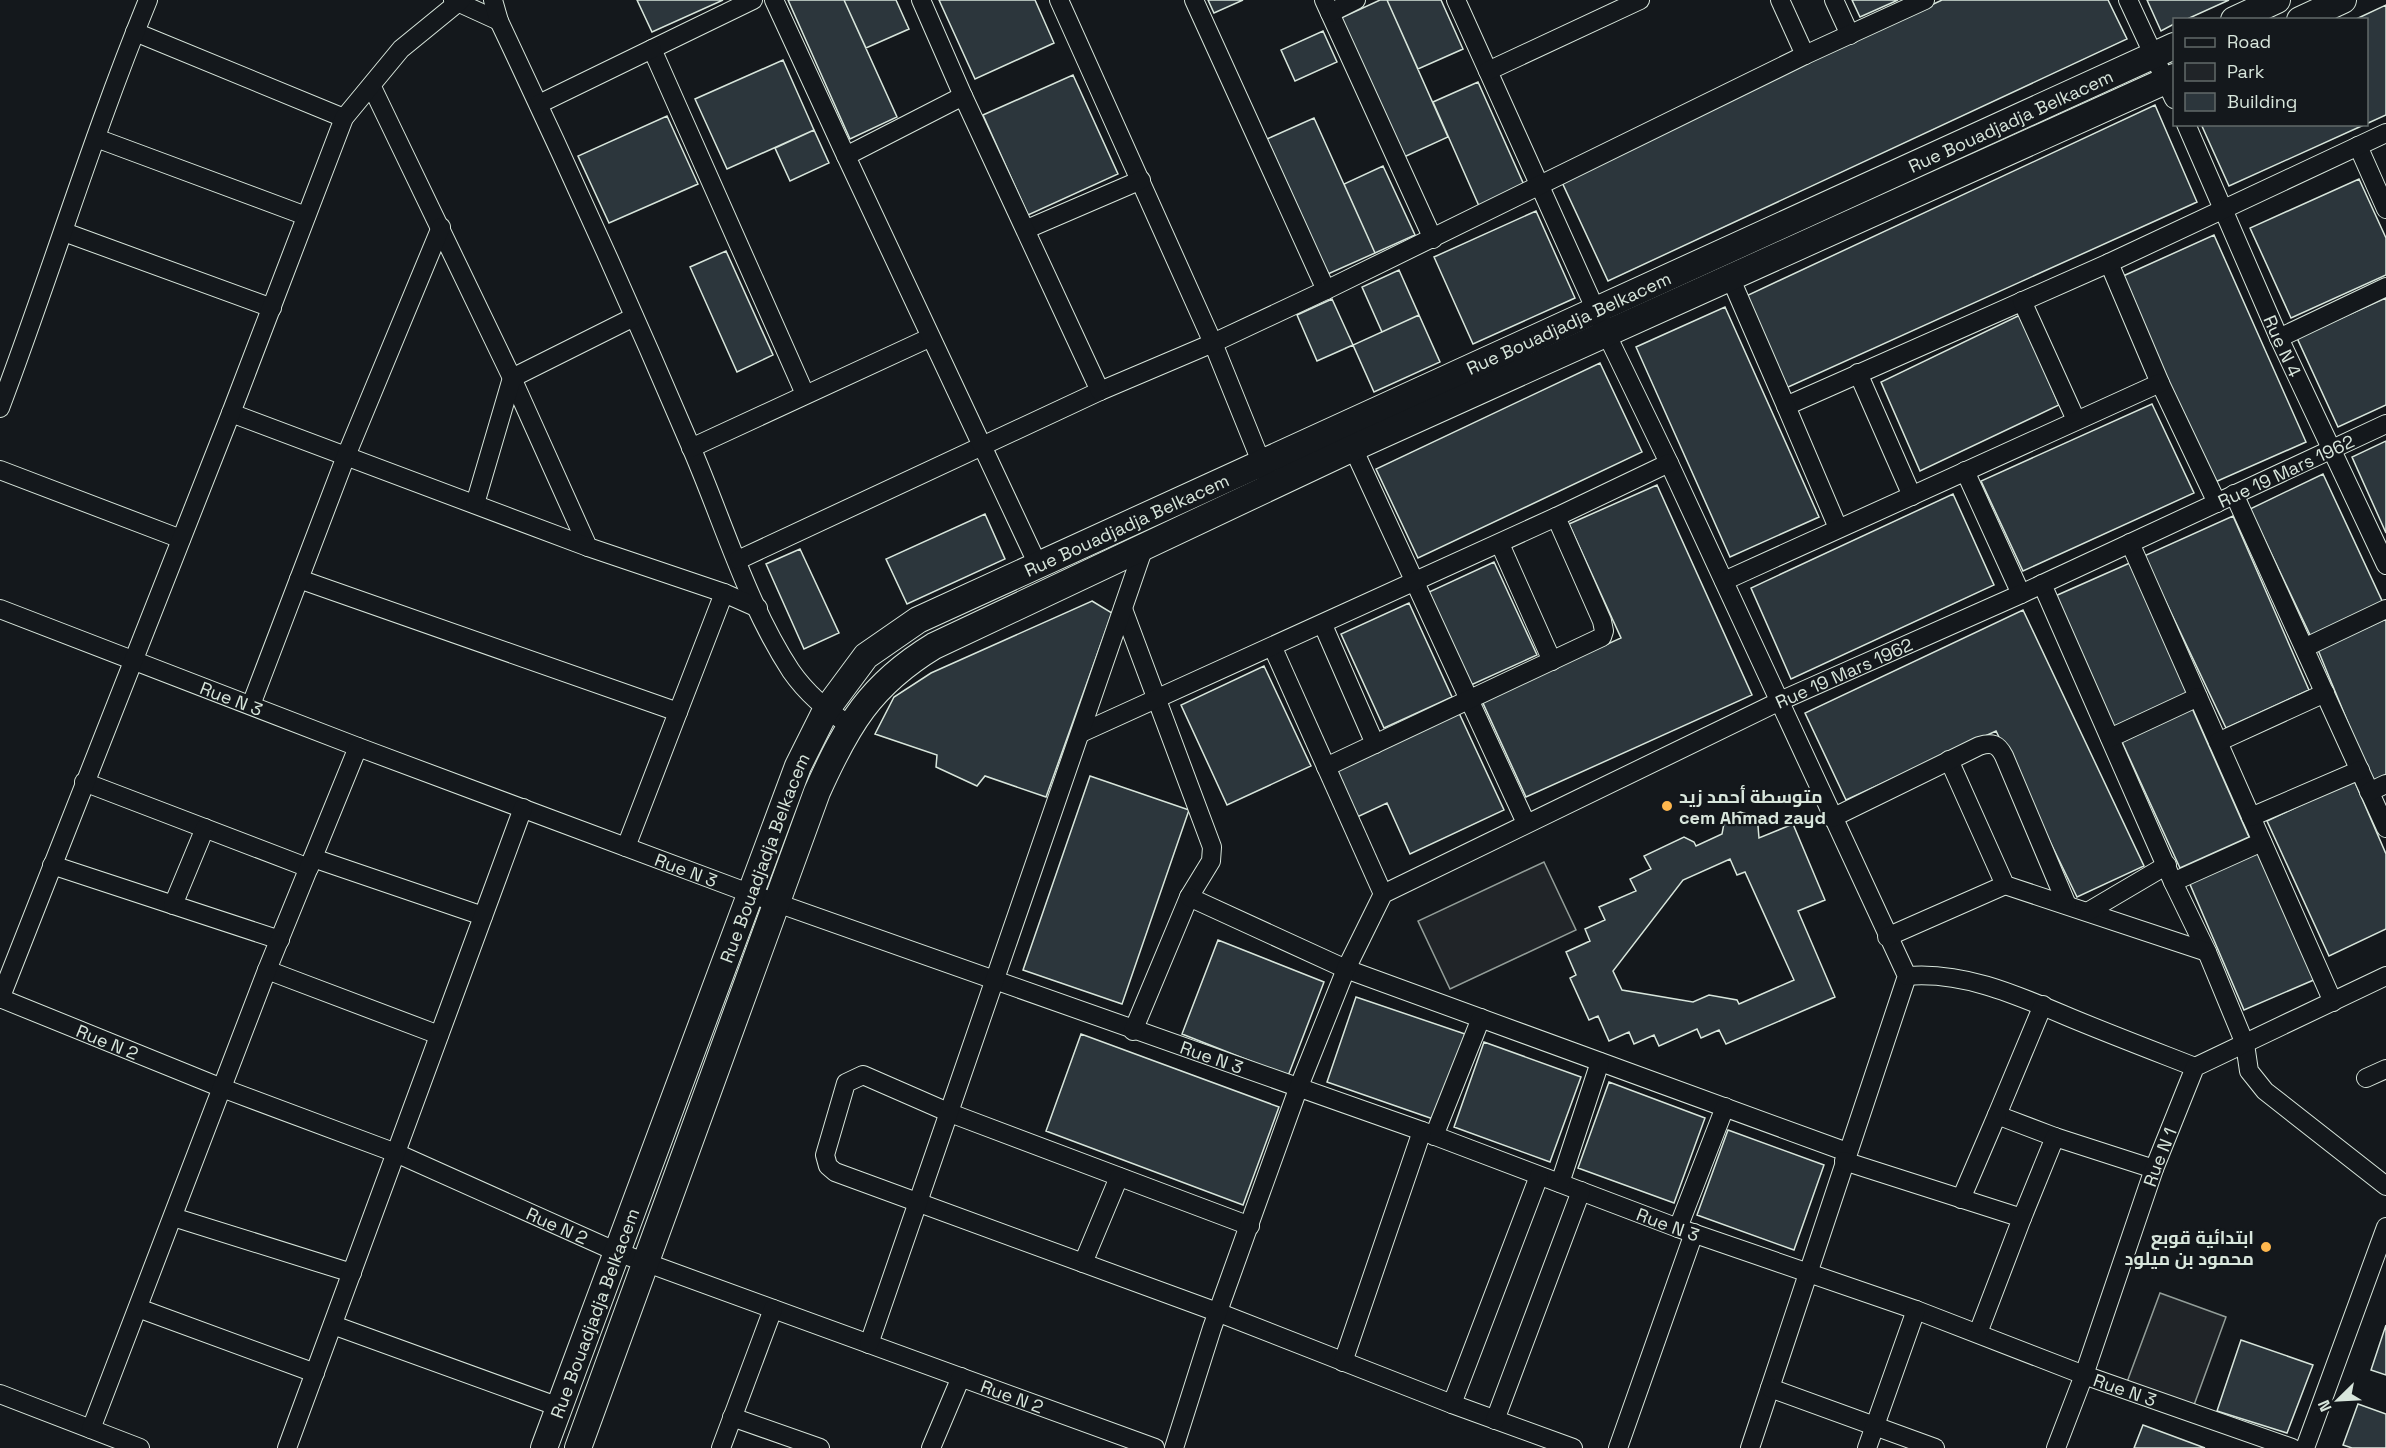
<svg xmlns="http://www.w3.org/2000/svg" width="2386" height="1448" viewBox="0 0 2386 1448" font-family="'Space Grotesk',Cairo,sans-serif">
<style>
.green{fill:#202428;stroke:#939e99;stroke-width:1.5}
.building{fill:#2c363c;stroke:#d8e6dc;stroke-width:1.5;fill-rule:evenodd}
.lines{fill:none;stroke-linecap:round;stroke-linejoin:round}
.street-casing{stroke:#d8e6dc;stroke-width:20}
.secondary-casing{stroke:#d8e6dc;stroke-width:28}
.street{stroke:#14181c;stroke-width:18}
.secondary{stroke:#14181c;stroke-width:26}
.poi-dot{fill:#ffb74d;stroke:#14181c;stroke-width:2}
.labels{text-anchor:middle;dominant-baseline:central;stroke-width:4.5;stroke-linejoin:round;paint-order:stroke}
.street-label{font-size:18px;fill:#d8e6dc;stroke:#14181c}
.poi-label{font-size:18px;font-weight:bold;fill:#d8e6dc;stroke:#14181c;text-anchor:start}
</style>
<rect width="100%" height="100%" fill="#14181c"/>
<path class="green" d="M1544 862 1576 930 1450 989 1418 921Z
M2160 1293 2226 1317 2194 1405 2127 1382Z"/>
<path class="building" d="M637 0H723L652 32Z
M788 0H844L897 117 850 139Z
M844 0H896L909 29 866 48Z
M939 0H1035L1054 43 975 79Z
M1208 0H1243L1214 13Z
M1380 0H1387L1448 137 1404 157 1341 18Z
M1387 0H1441L1463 49 1418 69Z
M1852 0H1898L1860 17Z
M1942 0H2108L2127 39 1608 281 1560 178Z
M2147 0H2229L2185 20H2174V24L2161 31Z
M2386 5V115L2366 124V20H2354Z
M1323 31 1337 62 1295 81 1281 50Z
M783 60 814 130 727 169 695 99Z
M1073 75 1118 174 1028 215 983 115Z
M1478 82 1524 185 1479 206 1433 102Z
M2155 105 2197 202 1786 388 1744 297Z
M667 116 698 184 609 223 578 156Z
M1314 118 1375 253 1328 274 1267 139Z
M2201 124H2366L2229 186Z
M814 130 829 163 790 181 775 148Z
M1383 166 1415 235 1375 253 1344 184Z
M2359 179 2386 238V275L2291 318 2250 228Z
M1536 211 1575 298 1473 344 1434 257Z
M2214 235 2306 442 2213 483 2121 277Z
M726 251 773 355 737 372 690 267Z
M1399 270 1419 315 1382 332 1362 287Z
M2386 298V405L2338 427 2297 338Z
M1332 299 1353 345 1317 361 1297 315Z
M1725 307 1819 517 1730 557 1636 347Z
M1419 315 1440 362 1374 392 1353 345Z
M2020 315 2059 405 1920 471 1881 382Z
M1600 363 1642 452 1418 558 1376 469Z
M2152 404 2194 493 2023 571 1981 481Z
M2386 441V533L2352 457Z
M2323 474 2384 605 2312 639 2250 509Z
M1657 485 1752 695 1526 797 1482 701 1621 638 1569 524Z
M1953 494 1994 585 1791 679 1751 588Z
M985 514 1005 559 907 604 886 559Z
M2233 516 2309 690 2226 728 2144 556Z
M800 549 839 633 804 649 766 564Z
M1494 562 1537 655 1471 685 1429 592Z
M2132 562 2190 692 2113 727 2053 597Z
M1092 601 1112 613 1046 797 985 776 977 786 936 767 937 755 875 734 894 697 931 673Z
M1409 603 1452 697 1384 728 1341 634Z
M2023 610 2144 866 2077 897 1996 731 1846 800 1805 713Z
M2386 619V775L2372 781 2318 650Z
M1264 666 1311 766 1227 805 1181 705Z
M2192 708 2249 837 2180 868 2122 742Z
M1459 713 1504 810 1410 854 1387 803 1355 818 1333 771Z
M1090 776 1189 810 1122 1004 1023 970Z
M2354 780 2386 854V929L2329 956 2267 821Z
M1740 812 1750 815 1758 826 1759 838 1793 824 1825 900 1798 911 1835 997 1726 1044 1719 1030 1701 1038 1697 1029 1659 1046 1654 1035 1634 1044 1629 1032 1609 1041 1598 1016 1589 1020 1570 978 1576 975 1566 952 1590 941 1585 929 1605 920 1599 907 1636 891 1630 879 1651 869 1644 856 1684 837 1694 842 1696 846 1722 834 1725 818ZM1730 859 1737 875 1745 872 1794 980 1739 1004 1737 1000 1709 995 1693 1002 1622 990 1613 971 1683 880Z
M2256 850 2316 979 2244 1010 2189 882Z
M1218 940 1324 982 1288 1076 1182 1034Z
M1356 997 1465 1034 1436 1120 1327 1082Z
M1081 1034 1279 1107 1243 1205 1046 1131Z
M1484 1042 1581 1077 1550 1162 1454 1127Z
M1609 1082 1705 1118 1674 1203 1578 1168Z
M1728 1130 1824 1165 1794 1250 1697 1215Z
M2386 1325V1375L2371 1370Z
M2241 1340 2313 1365 2287 1433 2217 1411Z
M2358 1404 2386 1414V1448H2352L2343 1445Z
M2143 1425 2205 1448H2134Z"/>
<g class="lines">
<g class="street-casing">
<g id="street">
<path d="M453 0 499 21"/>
<path d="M493 0 499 21C566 162 630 304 691 447 723 521 747 604 791 671 807 694 827 711 851 726"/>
<path d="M753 0 652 49 805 394"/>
<path d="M774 0 846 156"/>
<path d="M921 0 963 96"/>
<path d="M1059 0 1213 343 1266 474"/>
<path d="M1194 0 1326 290"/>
<path d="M1324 0 1433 239"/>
<path d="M1456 0 1607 335 1669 463 1907 976 1750 1448"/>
<path d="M1780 0 1805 55"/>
<path d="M1834 0 1850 35"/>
<path d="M2128 0 2174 99"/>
<path d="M1330 13 1356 0"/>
<path d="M135 32 344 118"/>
<path d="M1488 71 1640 0"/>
<path d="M372 87 512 378 588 547 724 593 758 608"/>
<path d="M539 104 652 49"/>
<path id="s1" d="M2186 124 2279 338 2386 565"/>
<path d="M96 138 306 216"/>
<path d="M2358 146 2386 209"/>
<path d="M1027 229 1141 180"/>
<path d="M64 232 272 308"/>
<path d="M2109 263 2160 383 2217 503"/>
<path d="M1730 277 1786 406 2109 263 2386 133"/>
<path d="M2022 301 2076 420"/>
<path d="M2279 338 2386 287"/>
<path d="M1858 373 1912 496"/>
<path d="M1786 406 1838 528"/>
<path d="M0 408C51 273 93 134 148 0"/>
<path d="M231 413 588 547"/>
<path d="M691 448 929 338"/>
<path d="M1353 448 1526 823"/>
<path d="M0 470 181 539"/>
<path d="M1965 471 2021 594"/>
<path d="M2234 494 2386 828"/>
<path d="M475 504 512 378 634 317"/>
<path d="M2130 543 2333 1002"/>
<path d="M1500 544 1552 661"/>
<path d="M738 560 1100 391 1213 343 1326 290 1805 55 1925 0"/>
<path d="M1038 565 846 156 963 96 1100 391"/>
<path d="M299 579 678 712 626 847"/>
<path d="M1724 581 2160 383"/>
<path d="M2042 584 2173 882 2207 952 2245 1044 2249 1071 2265 1091 2386 1186"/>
<path id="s2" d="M0 609 358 747 757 896 1422 1131 1678 1228 1916 1310 2084 1375 2292 1448"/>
<path d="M1123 609 1212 847 1211 861 1189 897 1133 1031"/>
<path d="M1323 625 1375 744"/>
<path d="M2306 647 2386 609"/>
<path d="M1273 648 1383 894"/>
<path d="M251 705 346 456 441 227"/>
<path d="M678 712 724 593"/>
<path d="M1081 733 1556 517"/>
<path d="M2110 738 2198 697"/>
<path d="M2218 742 2325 693"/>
<path d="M1949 760 2005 885 2207 952"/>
<path d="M1326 767 1602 637 1604 631 1602 621 1556 517 1669 463"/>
<path d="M84 782 309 868"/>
<path d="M2369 792 2386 784"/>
<path d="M2251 817 2360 770"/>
<path d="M1832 818 1979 746C1992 742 1998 744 2004 756L2067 905"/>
<path d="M313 858 483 916"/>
<path d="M52 865 280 940"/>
<path d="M2173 882 2262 842"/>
<path d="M1189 897 1346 969 1847 1152"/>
<path d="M173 905 205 828"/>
<path d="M2089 911 2167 865"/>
<path d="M1887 937 2005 885"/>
<path d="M267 970 439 1035"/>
<path d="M1907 976C1964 971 2019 996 2071 1018 2112 1035 2154 1051 2195 1067"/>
<path id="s3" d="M0 998 222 1088 396 1153 617 1252 1155 1448"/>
<path d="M0 999 231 413 344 118 401 49 461 0"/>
<path d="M2043 1005 1997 1115 2055 1137"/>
<path d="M2366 1078 2386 1069"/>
<path d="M1434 1136 1481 1018"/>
<path d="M1844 1161 2022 1218 2055 1137 2154 1169"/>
<path d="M1560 1183 1600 1062"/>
<path d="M1961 1199 1997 1115"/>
<path d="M173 1217 352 1273"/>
<path d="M1250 1226 950 1113 863 1075 846 1083 825 1155 828 1166 835 1172 1217 1312 1452 1404 1573 1448"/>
<path d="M1678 1228 1725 1107"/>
<path d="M1083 1263 1119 1177"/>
<path d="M138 1308 315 1373"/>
<path d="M333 1325 559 1407"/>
<path d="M1978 1333 2022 1218"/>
<path d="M869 1344 1144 547"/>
<path d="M1343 1362 1422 1131"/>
<path d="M1770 1388 1935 1448"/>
<path d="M0 1394 140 1448"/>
<path d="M1452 1404 1539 1176"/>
<path d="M732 1417 820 1448"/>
<path d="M1495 1420 1581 1191"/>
<path d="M91 1429 267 970 358 747"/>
<path d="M287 1448 523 808"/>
<path d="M721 1448 773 1309"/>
<path d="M931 1448 961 1377"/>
<path id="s4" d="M1174 1448 1212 1328 1298 1089 1346 969 1383 894 1780 701 2021 594 2386 424"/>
<path d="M1618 1448 1694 1233"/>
<path d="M1867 1448 1916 1310"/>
<path id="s5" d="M2056 1448 2084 1375 2154 1169 2195 1067 2386 976"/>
<path d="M2305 1448 2386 1227"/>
</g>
</g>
<g class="secondary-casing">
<g id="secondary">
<path d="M2234 20 2277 0"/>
<path d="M2300 20 2343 0"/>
<path id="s6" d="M544 1448 798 766 826 710 866 656 918 620 2174 46"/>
<path d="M578 1448 817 792C847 725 870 685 934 646L1353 448 2174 77"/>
</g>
</g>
<use href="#street" class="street"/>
<use href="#secondary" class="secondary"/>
</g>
<g class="poi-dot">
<circle cx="1667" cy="806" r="6"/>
<circle cx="2266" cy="1247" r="6"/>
</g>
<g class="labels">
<g class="street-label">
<text stroke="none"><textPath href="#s6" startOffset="2122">Rue Bouadjadja Belkacem</textPath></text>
<text stroke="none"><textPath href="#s6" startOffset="1636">Rue Bouadjadja Belkacem</textPath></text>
<text stroke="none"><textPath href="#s1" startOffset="242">Rue N 4</textPath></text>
<text stroke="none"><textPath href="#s4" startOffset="1590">Rue 19 Mars 1962</textPath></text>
<text stroke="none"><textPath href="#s6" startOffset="1150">Rue Bouadjadja Belkacem</textPath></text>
<text stroke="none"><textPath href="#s4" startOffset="1104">Rue 19 Mars 1962</textPath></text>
<text stroke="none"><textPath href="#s2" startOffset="248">Rue N 3</textPath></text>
<text stroke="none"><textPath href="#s6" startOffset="630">Rue Bouadjadja Belkacem</textPath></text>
<text stroke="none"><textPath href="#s2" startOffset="734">Rue N 3</textPath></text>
<text stroke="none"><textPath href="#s3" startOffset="116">Rue N 2</textPath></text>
<text stroke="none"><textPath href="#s2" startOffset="1292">Rue N 3</textPath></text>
<text stroke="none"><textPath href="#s5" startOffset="309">Rue N 1</textPath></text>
<text stroke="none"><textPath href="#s2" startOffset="1778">Rue N 3</textPath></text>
<text stroke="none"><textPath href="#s3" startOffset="602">Rue N 2</textPath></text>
<text stroke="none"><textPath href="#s6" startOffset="144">Rue Bouadjadja Belkacem</textPath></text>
<text stroke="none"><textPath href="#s2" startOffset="2264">Rue N 3</textPath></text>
<text stroke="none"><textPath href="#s3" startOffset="1088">Rue N 2</textPath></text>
</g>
<g class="poi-label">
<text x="1679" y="796">متوسطة أحمد زيد<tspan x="1679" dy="21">cem Ahmad zayd</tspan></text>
<text x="2254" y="1237" text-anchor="end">ابتدائية قوبع<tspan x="2254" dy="21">محمود بن ميلود</tspan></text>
</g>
</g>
<rect x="2173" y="18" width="195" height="108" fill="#14181c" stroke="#626a69" stroke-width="1.5"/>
<rect x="2185" y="38" width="30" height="9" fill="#14181c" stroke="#626a69" stroke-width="1.5"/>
<text x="2227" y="48" font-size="18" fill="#d8e6dc">Road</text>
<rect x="2185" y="63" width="30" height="18" fill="#202428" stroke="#626a69" stroke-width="1.5"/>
<text x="2227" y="78" font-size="18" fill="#d8e6dc">Park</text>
<rect x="2185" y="93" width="30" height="18" fill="#2c363c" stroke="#626a69" stroke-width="1.5"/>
<text x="2227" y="108" font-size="18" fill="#d8e6dc">Building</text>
<g transform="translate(2338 1400) rotate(246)" stroke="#14181c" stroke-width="4.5" paint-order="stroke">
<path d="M0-4.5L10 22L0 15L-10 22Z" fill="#d8e6dc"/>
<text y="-9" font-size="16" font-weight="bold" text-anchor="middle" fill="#d8e6dc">N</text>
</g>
</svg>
